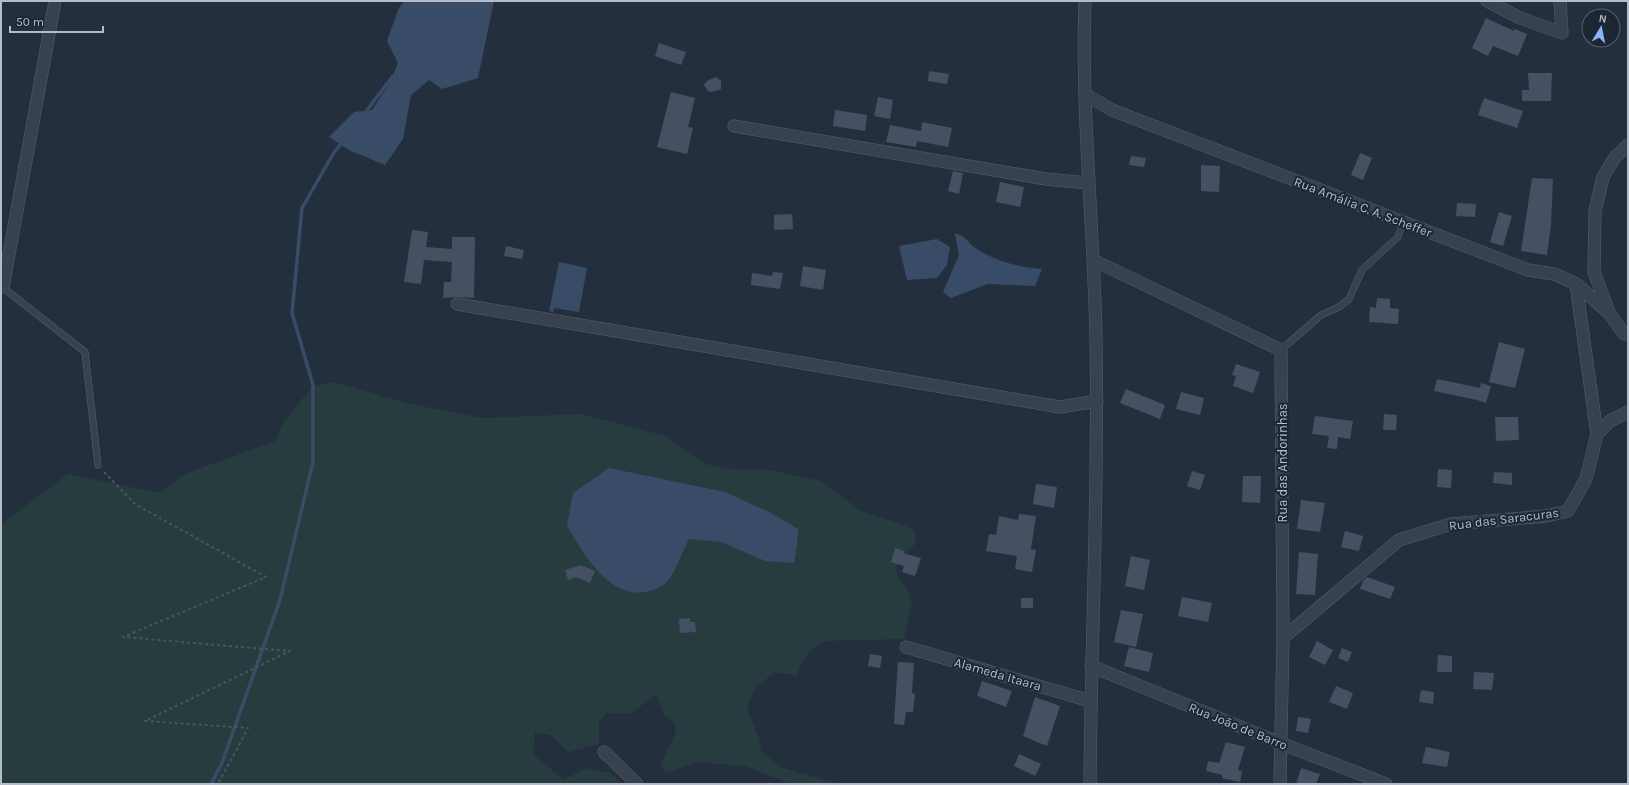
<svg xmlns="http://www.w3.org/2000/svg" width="1629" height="785" viewBox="0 0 1629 785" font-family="Karla,sans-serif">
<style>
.green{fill:#263c3f}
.water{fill:#394c67}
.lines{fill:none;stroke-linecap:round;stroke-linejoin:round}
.stream{stroke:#394c67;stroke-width:3.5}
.building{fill:#455162}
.service-casing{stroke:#565f6c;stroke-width:7}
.minor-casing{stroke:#565f6c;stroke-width:13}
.path{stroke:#44595c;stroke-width:2;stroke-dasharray:3 3;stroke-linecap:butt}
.service{stroke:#38414e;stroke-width:6}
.minor{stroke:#38414e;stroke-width:12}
.labels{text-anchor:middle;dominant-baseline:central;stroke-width:4;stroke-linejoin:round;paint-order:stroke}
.street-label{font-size:13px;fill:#b4bcc9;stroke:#1d2633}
</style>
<rect width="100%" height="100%" fill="#242f3e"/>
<path class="green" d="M334 382 406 403 482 418 581 414 666 436 705 464 740 470 764 469 821 481 861 511 905 525 915 532V544L897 561 896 574 909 592 912 604 904 639 824 641C810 649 801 660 797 676L785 673H774L756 687 747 707 759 739 761 751 780 767 839 784H791L745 766 698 762 665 773 661 763 676 732 673 721 664 715 657 694 630 714 606 713 599 722V744L568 752 550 735 535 732 533 754 564 780 585 768 610 773 624 784H1V524L68 474 159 493 185 474 275 441 284 421 312 387Z"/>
<path class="water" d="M404 1H494L478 78 442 89 429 80 411 95 403 139 385 165 349 150 329 137 354 112 372 110 389 84 398 63 387 41 398 10Z
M955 233C969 238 967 243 977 249 997 262 1018 267 1042 269L1035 286 988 284 951 298 943 292 959 255Z
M937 239 950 247 947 265 937 278 907 280 899 246Z
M559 262 587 268 579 312 554 308 553 312 549 311Z
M609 468 725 492 769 512 798 529 797 546 794 563 765 561 721 542 689 539C682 552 678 566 670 578 665 585 658 588 650 591 610 602 584 554 567 526L573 493Z"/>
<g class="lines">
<path class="stream" d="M364 114 393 76
M211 784 222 763 280 600 313 462V385L292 313 302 208 333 154 343 141"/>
</g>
<path class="building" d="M1486 18 1514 31 1515 29 1527 34 1518 56 1493 46 1488 56 1472 48Z
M659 43 686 52 681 65 655 56Z
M929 71 949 74 947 84 928 81Z
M1528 73H1552L1551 101H1522V90H1529Z
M716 77 721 81V89L712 92 708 91 704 85 707 81Z
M671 92 695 98 688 127 693 128 687 154 657 147Z
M878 97 893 100 890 119 874 116Z
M1484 98 1523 111 1517 128 1478 115Z
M835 110 867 115 865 131 833 126Z
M922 122 952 128 948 147 917 141 916 147 886 142 890 125 921 131Z
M1360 153 1372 158 1363 180 1351 175Z
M1131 156 1146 158 1144 167 1129 165Z
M1201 165 1220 166 1219 192 1201 191Z
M953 171 963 173 959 194 948 191Z
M1532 178 1553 179 1551 225 1547 255 1521 251Z
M1000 182 1024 187 1020 207 996 202Z
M1457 203 1476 204 1475 217 1456 216Z
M1499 212 1512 216 1503 246 1490 242Z
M792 214 793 229 774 230V215Z
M412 230 428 232 426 247 452 249V237H475L474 298 458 297 443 298 444 282H451L452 262 424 260 421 284 404 282Z
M506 246 524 250 522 259 504 256Z
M803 266 826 270 823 290 800 286Z
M773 272 783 273 780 289 751 285 752 273 772 276Z
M1377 298 1390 299V308L1399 309 1398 324 1369 322 1370 307 1376 308Z
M1499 342 1525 349 1515 388 1489 382Z
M1236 364 1260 372 1253 393 1233 386 1236 376 1232 375Z
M1437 379 1480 388 1481 383 1491 386 1486 403 1477 400 1434 391Z
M1126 389 1165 405 1160 419 1120 403Z
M1181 392 1204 398 1200 415 1176 409Z
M1384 414 1397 415 1396 430H1383Z
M1315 416 1353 421 1350 439 1338 437 1337 449 1327 448 1329 436 1312 434Z
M1495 417H1518L1519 440 1496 441Z
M1438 469 1452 470 1451 488 1437 487Z
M1192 471 1205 475 1200 490 1187 486Z
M1494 472 1512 473V485L1493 483Z
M1243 476H1261L1260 503 1242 502Z
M1036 484 1057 487 1054 508 1033 504Z
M1301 500 1325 503 1320 532 1297 529Z
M1019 514 1036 516 1031 549 1036 550 1032 572 1015 569 1017 556 986 551 989 534 996 535 999 516 1018 520Z
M1345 531 1363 536 1359 551 1341 547Z
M895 548 904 551 903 553 921 558 915 576 902 572 904 566 891 562Z
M1299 552 1318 554 1315 595 1296 594Z
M1131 556 1150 560 1144 590 1125 586Z
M581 565 595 571 590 583 576 577 568 580 565 570Z
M1367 577 1395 587 1390 599 1360 589 1363 581Z
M1182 597 1212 603 1208 622 1178 616Z
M1021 598H1033V608H1021Z
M1121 610 1143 614 1136 647 1114 642Z
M690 618V622H695L696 632 680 633 679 619Z
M1317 641 1333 650 1325 665 1309 657Z
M1129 647 1153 653 1149 672 1124 666Z
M1342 648 1352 652 1348 662 1338 658Z
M870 654 882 656 880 668 868 666Z
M1438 655 1452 656V672H1437Z
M898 662 914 663 912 693 915 694 913 712H906L904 725 894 724Z
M1474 672 1494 673 1492 690 1473 689Z
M982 681 1012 691 1006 707 977 696Z
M1336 686 1353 693 1347 709 1329 702Z
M1421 690 1434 692 1433 704 1419 702Z
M1035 697 1060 706 1047 746 1023 736Z
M1298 717 1311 719 1308 733 1296 731Z
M1226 742 1245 747 1238 770 1242 771 1240 782 1222 778V775L1206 771 1208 761 1219 763Z
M1426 747 1450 752 1447 767 1422 763Z
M1019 754 1041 764 1035 776 1014 766Z
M1301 768 1320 774 1316 784H1296Z"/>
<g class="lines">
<g class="service-casing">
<path id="service" d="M1 286 85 352 98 465
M1281 350 1321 315 1339 307 1349 299 1362 270 1398 237 1403 222"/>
</g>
<g class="minor-casing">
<path id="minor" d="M1085 1C1081 114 1094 227 1096 339 1099 488 1091 636 1090 784
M1487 1 1520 18 1562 33 1560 1
M1085 94 1112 110 1528 270 1554 274 1576 284 1609 313 1624 334 1628 335
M734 126 1046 179 1088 183
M1093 260 1281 350 1283 638 1280 784
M1576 284 1597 434
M3 287 55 1
M457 304 1060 407 1097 401
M1609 312 1594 272 1595 211 1603 177 1615 157 1628 145
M1283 638 1399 540 1451 524 1546 516 1568 511 1586 479 1597 434 1610 421 1628 412
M906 647 1090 701
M1091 666 1280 743 1386 784
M604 752 637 784"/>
</g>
<path class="path" d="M104 472 135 504 266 577 123 637 290 651 145 721 248 728 218 784"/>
<use href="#service" class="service"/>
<use href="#minor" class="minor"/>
</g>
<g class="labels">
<g class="street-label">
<text transform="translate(1363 207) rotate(21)">Rua Amália C. A. Scheffer</text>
<text transform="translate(1282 463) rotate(-90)">Rua das Andorinhas</text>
<text transform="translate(1504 519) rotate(-7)">Rua das Saracuras</text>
<text transform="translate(998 674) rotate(16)">Alameda Itaara</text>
<text transform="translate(1238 726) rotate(22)">Rua João de Barro</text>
</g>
</g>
<rect width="1629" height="785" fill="none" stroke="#b4bcc9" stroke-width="4"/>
<g transform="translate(1601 28) rotate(10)"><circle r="19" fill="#1d2633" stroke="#59626f"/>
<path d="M0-3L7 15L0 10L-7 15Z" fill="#8ab4f8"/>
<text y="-6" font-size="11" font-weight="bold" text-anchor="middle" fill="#b4bcc9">N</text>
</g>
<path d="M10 26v6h93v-6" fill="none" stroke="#b4bcc9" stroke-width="2"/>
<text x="16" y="26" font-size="12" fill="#b4bcc9" stroke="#1d2633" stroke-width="3" paint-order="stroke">50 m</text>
</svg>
